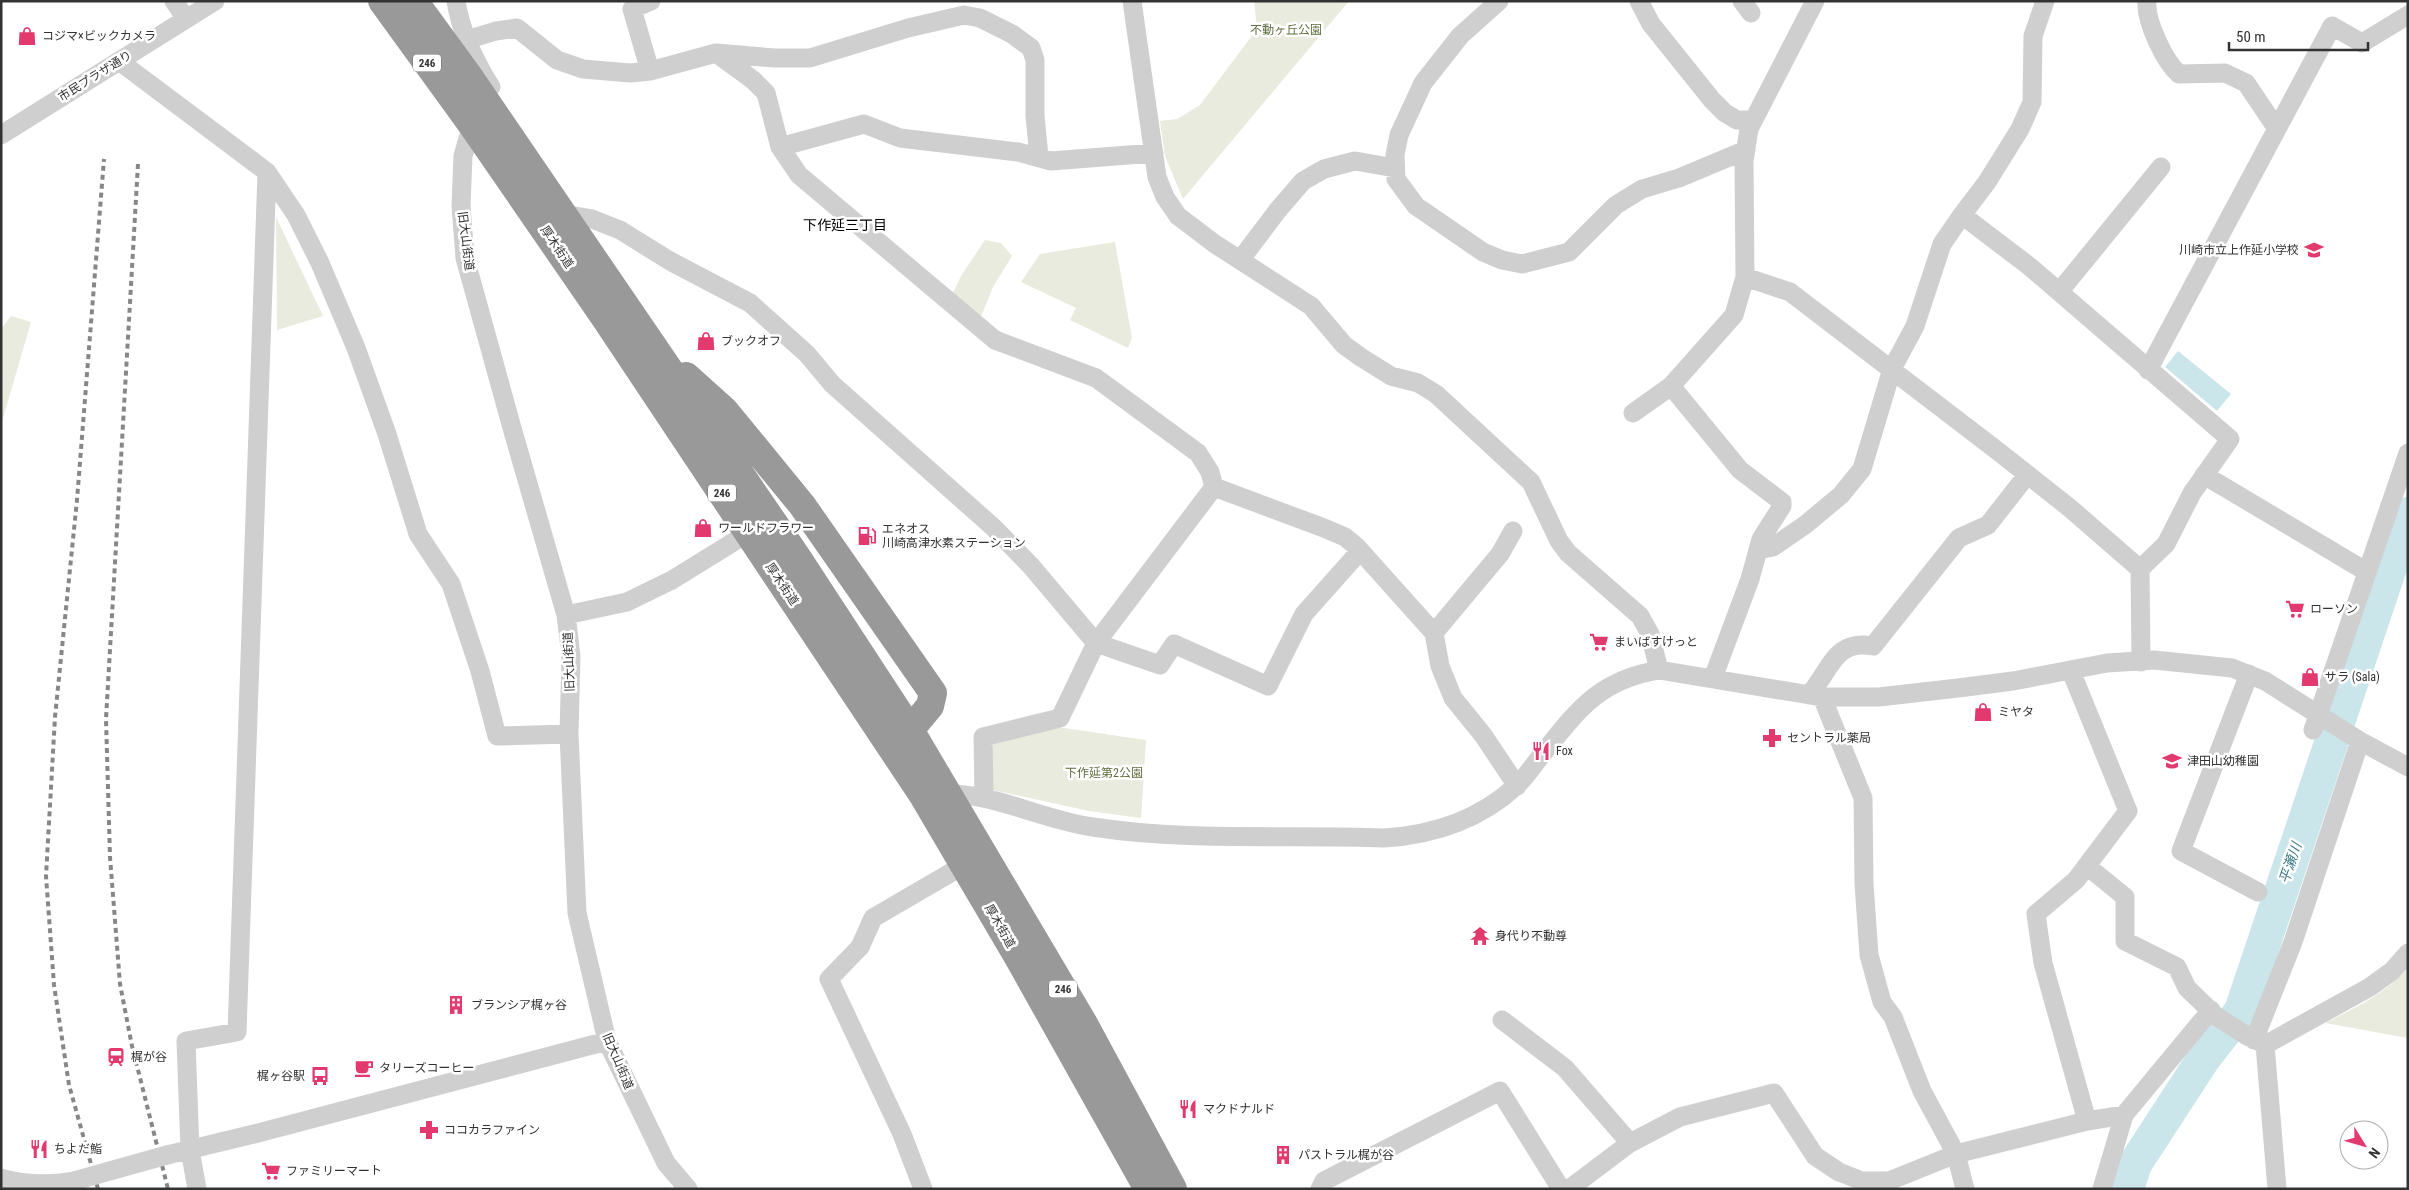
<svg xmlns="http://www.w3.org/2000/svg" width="2409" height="1190" viewBox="0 0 2409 1190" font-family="'Roboto Condensed','Noto Sans JP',sans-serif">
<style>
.green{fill:#e8ebdd}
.water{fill:#cbe6ea}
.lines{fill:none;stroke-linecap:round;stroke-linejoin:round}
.river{stroke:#cbe6ea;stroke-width:34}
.minor{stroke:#cfcfcf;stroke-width:19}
.highway{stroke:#999;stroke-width:28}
.rail{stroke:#878787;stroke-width:4;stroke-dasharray:5 4;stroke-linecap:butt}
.minor-bridge{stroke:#cfcfcf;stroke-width:19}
.labels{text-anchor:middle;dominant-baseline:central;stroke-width:5;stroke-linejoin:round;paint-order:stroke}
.shield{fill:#fff;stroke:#707070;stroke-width:1}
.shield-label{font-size:11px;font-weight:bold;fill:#323232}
.park-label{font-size:12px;fill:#5f6d3f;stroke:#fff}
.poi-label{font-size:12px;fill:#323232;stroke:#fff;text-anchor:start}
.street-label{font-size:12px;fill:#323232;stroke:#fff}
.neighbourhood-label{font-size:14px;fill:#000;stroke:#fff}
.water-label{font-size:14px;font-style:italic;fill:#3b7a86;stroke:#fff}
</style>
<rect width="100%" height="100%" fill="#fff"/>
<path class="green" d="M1254 1H1349L1183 199 1165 156 1160 121 1177 119 1200 105 1257 29Z
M276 217 323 316 277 330Z
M985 240 1001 243 1012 256 993 287 980 319 951 297 961 276Z
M1115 242 1132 338 1128 348 1070 320 1076 308 1021 282 1040 254Z
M11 316 31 322 1 425V329Z
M1057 727 1146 740 1141 818 1089 811 993 790 992 746 997 739Z
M2408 968V1038L2325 1023C2355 1008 2385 994 2408 968Z"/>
<path class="water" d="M2178 351 2231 394 2217 411 2165 367Z"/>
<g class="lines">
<path class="river" d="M2127 1189 2135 1164 2204 1058 2241 1011 2408 514"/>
<path class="minor" d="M174 1 186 19
M456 1C461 33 474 60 491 87
M1132 1 1157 177 1165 197 1178 216 1215 244 1311 306 1344 345 1362 358 1391 376 1418 383 1436 394 1531 482 1559 541 1568 553 1640 616 1650 634 1659 670
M1499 1 1460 36 1423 83 1399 135 1395 155 1396 179 1416 206 1483 252 1502 260 1522 264 1569 252 1616 205 1642 189 1679 178 1746 150
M1639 1 1651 24 1712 100 1725 113 1737 120H1753
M1742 1 1751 13
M2147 1C2145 21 2165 62 2179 74L2225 73 2246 83 2277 129
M466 40 496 31 517 28 557 60 583 69 630 73 650 71 716 53 774 58H810L908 28 964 15 980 18 1012 34 1031 48 1035 60V116L1039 157
M716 53 753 80 766 93 780 147 799 175 995 340 1096 378 1198 453 1210 472 1214 487 1096 643 1060 718 983 737 984 797
M119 61 267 172 296 215 320 263 356 348 387 434 418 534 451 584 480 671 497 736 569 734
M650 71 632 9 651 1
M472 125 463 156 461 206 465 258 512 428 566 615 571 656 569 734 577 913 607 1041 666 1163 688 1189
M1 135 215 1
M780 147 864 124 900 138 1018 152 1051 161 1154 153
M561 214 592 219 620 230 670 261 750 303 807 354 832 384 993 527 1031 566 1096 643 1160 665 1174 644 1268 686 1304 614 1360 551
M1962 215 1987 182 2020 129 2032 102 2033 36 2045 1
M1241 259 1278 210 1303 181 1324 169 1355 161 1395 168
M1745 277 1790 292 1999 452 2071 509 2140 569 2141 662
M2059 292 2161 167
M2148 370 2332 26 2362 43 2408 15
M1633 413 1671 386
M2204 475 2367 572
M1214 487 1324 528 1345 537 1357 547 1434 633 1440 666 1453 698 1483 735 1517 786
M1758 550 1761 539 1782 506V502L1740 470 1671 386 1734 315 1745 277 1744 161 1749 129 1815 1
M566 615 627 602 672 580 748 533
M1434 633 1500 554 1513 531
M2071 671 2128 811 2076 880 2036 914 2043 963 2087 1121
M2249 674 2181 851 2258 892
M1713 678 1750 579 1758 550 1773 547 1805 525 1841 495 1862 469 1892 369 1915 326 1942 244 1962 215 2029 266 2230 439 2192 493 2166 544 2140 569
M1809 695C1831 670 1834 639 1873 646L1959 538 1988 525 2027 475
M1822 697 1863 798 1864 884 1869 955 1882 1002 1893 1017 1922 1091 1956 1154 1965 1189
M2313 730 2408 453
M938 794C992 791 1041 820 1093 827 1189 842 1288 834 1384 838 1433 835 1479 820 1516 786 1525 778 1533 766 1540 757 1577 711 1598 680 1659 670L1822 697H1879L1958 688 2013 681 2107 663 2154 660 2232 668 2265 681 2360 741 2408 767
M2087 866 2125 897V941L2177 967 2187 988 2216 1016 2247 1036 2264 1044
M1502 1020 1565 1068 1630 1143
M2254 1040 2293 942 2360 741
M2265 1045 2370 987 2392 971 2408 953
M2265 1045 2277 1189
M167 1155 258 1133 607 1041
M1 1178C25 1185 51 1185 74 1181
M197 1189 190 1150 186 1041 237 1032 267 172
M923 1189 902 1134 829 979 860 947 873 918 964 865
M1320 1189 1324 1181 1500 1091 1561 1189
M1569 1189 1630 1143 1680 1117 1774 1093 1815 1156 1839 1172 1862 1181H1889L1956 1154 2087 1121 2124 1115
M2102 1189 2124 1115 2211 1010"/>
<path class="highway" d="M382 1 472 125 605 318 922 794 1019 959 1148 1189
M414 1 468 75 797 557 910 730 1084 1024 1173 1189
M686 376 725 411 802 505 933 693 930 706 910 730"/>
<path class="rail" d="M138 164 106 719 110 857 120 984 132 1046 168 1189
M98 1189 69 1085 54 985 46 876 55 717 77 500 104 159"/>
<path class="minor-bridge" d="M74 1181 167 1155"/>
</g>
<defs>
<g id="shop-bare" transform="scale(1.5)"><path d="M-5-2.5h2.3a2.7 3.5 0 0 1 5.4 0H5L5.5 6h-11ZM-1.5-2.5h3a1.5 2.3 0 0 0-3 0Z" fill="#e23a6e" stroke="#fff" stroke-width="2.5" paint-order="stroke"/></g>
<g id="school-bare" transform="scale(1.5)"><path d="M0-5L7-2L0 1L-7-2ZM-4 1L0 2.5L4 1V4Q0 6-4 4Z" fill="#e23a6e" stroke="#fff" stroke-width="2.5" paint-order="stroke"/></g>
<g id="fuel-bare" transform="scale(1.5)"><path d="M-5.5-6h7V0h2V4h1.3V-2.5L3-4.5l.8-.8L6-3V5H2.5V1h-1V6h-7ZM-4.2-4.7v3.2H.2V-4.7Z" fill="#e23a6e" stroke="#fff" stroke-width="2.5" paint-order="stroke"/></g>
<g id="supermarket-bare" transform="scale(1.5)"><path d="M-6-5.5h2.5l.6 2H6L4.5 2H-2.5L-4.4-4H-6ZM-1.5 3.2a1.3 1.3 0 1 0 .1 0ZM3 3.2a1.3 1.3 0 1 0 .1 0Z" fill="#e23a6e" stroke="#fff" stroke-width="2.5" paint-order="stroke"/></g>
<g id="pharmacy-bare" transform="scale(1.5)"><path d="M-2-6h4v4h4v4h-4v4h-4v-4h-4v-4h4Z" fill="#e23a6e" stroke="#fff" stroke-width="2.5" paint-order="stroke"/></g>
<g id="restaurant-bare" transform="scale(1.5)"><path d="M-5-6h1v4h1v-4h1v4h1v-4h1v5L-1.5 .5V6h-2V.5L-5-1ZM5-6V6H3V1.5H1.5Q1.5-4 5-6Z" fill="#e23a6e" stroke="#fff" stroke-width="2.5" paint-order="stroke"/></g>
<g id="temple-bare" transform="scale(1.5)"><path d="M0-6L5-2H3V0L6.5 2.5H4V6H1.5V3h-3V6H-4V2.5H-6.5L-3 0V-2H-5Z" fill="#e23a6e" stroke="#fff" stroke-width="2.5" paint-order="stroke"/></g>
<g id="building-bare" transform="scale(1.5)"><path d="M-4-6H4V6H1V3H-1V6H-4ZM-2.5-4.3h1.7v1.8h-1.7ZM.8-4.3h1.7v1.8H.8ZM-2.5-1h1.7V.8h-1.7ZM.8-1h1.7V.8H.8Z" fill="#e23a6e" stroke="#fff" stroke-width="2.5" paint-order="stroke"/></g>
<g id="station-bare" transform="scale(1.5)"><path d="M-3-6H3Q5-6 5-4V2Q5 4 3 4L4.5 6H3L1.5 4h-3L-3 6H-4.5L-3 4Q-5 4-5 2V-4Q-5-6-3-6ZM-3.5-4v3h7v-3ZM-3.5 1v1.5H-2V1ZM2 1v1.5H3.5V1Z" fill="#e23a6e" stroke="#fff" stroke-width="2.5" paint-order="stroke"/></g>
<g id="cafe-bare" transform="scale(1.5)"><path d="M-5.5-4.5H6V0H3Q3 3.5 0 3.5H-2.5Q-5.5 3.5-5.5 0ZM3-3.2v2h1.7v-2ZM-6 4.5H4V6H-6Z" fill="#e23a6e" stroke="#fff" stroke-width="2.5" paint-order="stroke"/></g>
<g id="bus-bare" transform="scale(1.5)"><path d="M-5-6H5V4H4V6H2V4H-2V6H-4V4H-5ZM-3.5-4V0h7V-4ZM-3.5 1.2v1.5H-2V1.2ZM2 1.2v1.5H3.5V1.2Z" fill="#e23a6e" stroke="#fff" stroke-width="2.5" paint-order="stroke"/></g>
</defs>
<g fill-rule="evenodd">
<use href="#shop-bare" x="27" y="36"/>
<use href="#school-bare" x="2314" y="250"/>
<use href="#shop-bare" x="706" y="341"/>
<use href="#shop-bare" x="703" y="528"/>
<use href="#fuel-bare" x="867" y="536"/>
<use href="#supermarket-bare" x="2295" y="609"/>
<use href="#supermarket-bare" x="1599" y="642"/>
<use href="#shop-bare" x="2310" y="677"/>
<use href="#shop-bare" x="1983" y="712"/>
<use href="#pharmacy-bare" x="1772" y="738"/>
<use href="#restaurant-bare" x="1541" y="751"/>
<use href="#school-bare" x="2172" y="761"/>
<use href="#temple-bare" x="1480" y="936"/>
<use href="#building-bare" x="456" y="1005"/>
<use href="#station-bare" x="116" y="1057"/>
<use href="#cafe-bare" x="364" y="1068"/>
<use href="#bus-bare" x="320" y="1076"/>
<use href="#restaurant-bare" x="1188" y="1109"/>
<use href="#pharmacy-bare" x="429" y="1130"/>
<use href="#restaurant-bare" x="39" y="1149"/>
<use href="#building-bare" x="1283" y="1155"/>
<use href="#supermarket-bare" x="271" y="1171"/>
</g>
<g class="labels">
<g class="shield">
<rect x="413" y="54.5" width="28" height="17" rx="4"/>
<rect x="708" y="484.5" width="28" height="17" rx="4"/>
<rect x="1049" y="980.5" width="28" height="17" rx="4"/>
</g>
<g class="shield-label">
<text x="427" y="63">246</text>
<text x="722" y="493">246</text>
<text x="1063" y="989">246</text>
</g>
<g class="park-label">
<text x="1286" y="30">不動ヶ丘公園</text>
<text x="1104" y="773">下作延第2公園</text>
</g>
<g class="poi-label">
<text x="42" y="36">コジマ×ビックカメラ</text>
<text x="2299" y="250" text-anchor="end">川崎市立上作延小学校</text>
<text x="721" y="341">ブックオフ</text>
<text x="718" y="528">ワールドフラワー</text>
<text x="882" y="529">エネオス<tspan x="882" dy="14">川崎高津水素ステーション</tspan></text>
<text x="2310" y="609">ローソン</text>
<text x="1614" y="642">まいばすけっと</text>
<text x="2325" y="677">サラ (Sala)</text>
<text x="1998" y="712">ミヤタ</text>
<text x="1787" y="738">セントラル薬局</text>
<text x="1556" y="751">Fox</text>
<text x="2187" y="761">津田山幼稚園</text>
<text x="1495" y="936">身代り不動尊</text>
<text x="471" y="1005">ブランシア梶ヶ谷</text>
<text x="131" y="1057">梶が谷</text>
<text x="379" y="1068">タリーズコーヒー</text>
<text x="305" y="1076" text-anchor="end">梶ヶ谷駅</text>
<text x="1203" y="1109">マクドナルド</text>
<text x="444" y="1130">ココカラファイン</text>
<text x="54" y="1149">ちよだ鮨</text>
<text x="1298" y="1155">パストラル梶が谷</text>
<text x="286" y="1171">ファミリーマート</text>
</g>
<g class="street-label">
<text transform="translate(95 76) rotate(-32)">市民プラザ通り</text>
<text transform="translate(466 241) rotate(83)">旧大山街道</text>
<text transform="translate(557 247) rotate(56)">厚木街道</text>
<text transform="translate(782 584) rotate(56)">厚木街道</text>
<text transform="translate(569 662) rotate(-92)">旧大山街道</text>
<text transform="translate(1000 926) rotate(60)">厚木街道</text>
<text transform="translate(618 1061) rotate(67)">旧大山街道</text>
</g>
<g class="neighbourhood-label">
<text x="845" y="225">下作延三丁目</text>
</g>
<g class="water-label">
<text transform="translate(2290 863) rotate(-71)">平瀬川</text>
</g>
</g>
<rect width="2409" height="1190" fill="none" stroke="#323232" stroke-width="5"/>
<g transform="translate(2364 1145) rotate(127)"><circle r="24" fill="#ffffff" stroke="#adadad"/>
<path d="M0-4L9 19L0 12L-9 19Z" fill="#e23a6e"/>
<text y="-8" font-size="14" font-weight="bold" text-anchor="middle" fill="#323232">N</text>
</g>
<path d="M2229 42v8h139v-8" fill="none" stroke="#323232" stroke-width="2.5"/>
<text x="2236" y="42" font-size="15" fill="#323232" stroke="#ffffff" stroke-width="4" paint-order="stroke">50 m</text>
</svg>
